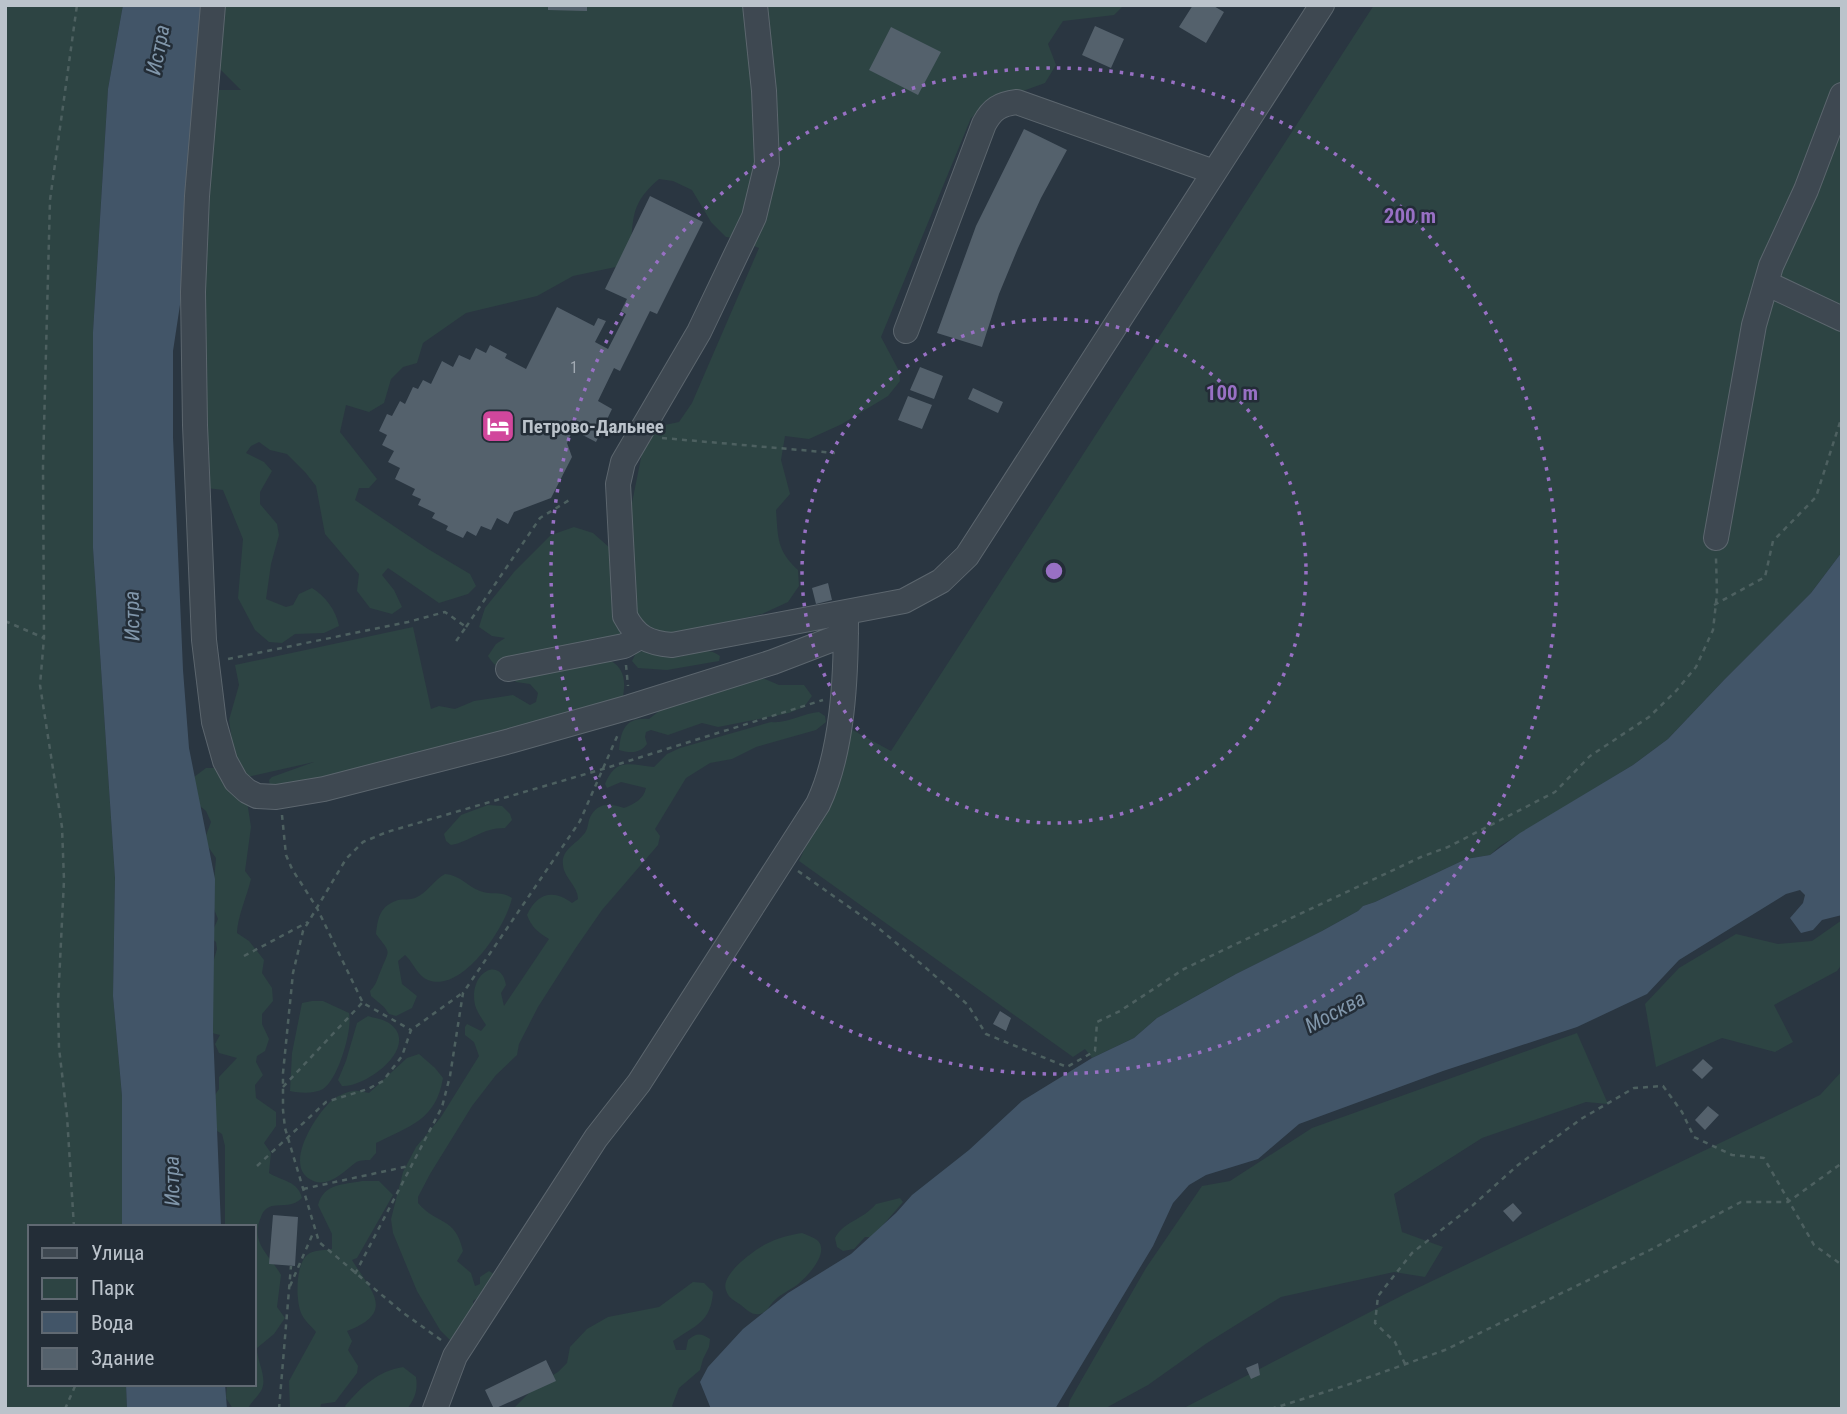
<svg xmlns="http://www.w3.org/2000/svg" width="1847" height="1414" viewBox="0 0 1847 1414" font-family="'Roboto Condensed',sans-serif">
<style>
.green{fill:#2d4443}
.water{fill:#425568}
.building{fill:#54616c}
.lines{fill:none;stroke-linecap:round;stroke-linejoin:round}
.minor-casing{stroke:#5c666e;stroke-width:26}
.path{stroke:#4d6060;stroke-width:2.5;stroke-dasharray:5 5;stroke-linecap:butt}
.minor{stroke:#3e4851;stroke-width:24}
.ring{fill:none;stroke:#9870c4;stroke-width:3.5;stroke-dasharray:3.5 7}
.labels{text-anchor:middle;dominant-baseline:central;stroke-width:5;stroke-linejoin:round;paint-order:stroke}
.number-label{font-size:16px;fill:#a1aab3}
.poi-label{font-size:19px;font-weight:bold;fill:#bbc3cb;stroke:#232d37;text-anchor:start}
.water-label{font-size:21px;font-style:italic;fill:#8096aa;stroke:#232d37}
.centre{fill:#9870c4;stroke:#232d37;stroke-width:3.5}
.ring-label{font-size:21px;text-anchor:middle;font-weight:bold;fill:#9870c4;stroke:#232d37;stroke-width:5;stroke-linejoin:round;paint-order:stroke}
</style>
<rect width="100%" height="100%" fill="#2a3641"/>
<path class="green" d="M5 5H123L108 89 93 332V548L115 878 113 996 122 1096V1227H30V1384H126L127 1409H5Z
M219 5H1124L1114 15 1063 21 1048 44 1056 65 1045 83 992 102 971 118 881 337 899 371 900 381 888 396 842 424 809 439 785 436 781 460 790 494 776 510C778 538 777 551 798 570L799 586 788 602 762 614 673 634 640 629 630 612 625 538 643 448 660 426 679 422 692 403 759 248 734 238 726 237 711 222 692 190 673 181 659 179C622 210 639 227 625 265L573 276 537 296 466 313 423 343 417 363 403 367 391 379 384 403 369 412 346 405 340 432 377 479 369 488H359L355 500 428 549 470 574 476 586 468 594 439 603 388 568 382 575 394 590 402 607 392 614 370 608 357 591 359 574 325 534 316 486 305 472 287 454 270 450 259 442 251 446 246 453 264 462 272 471 260 492V504L277 524 279 535 271 564 266 599 286 607 293 605 299 594 312 588C325 596 336 610 339 626L324 633 295 634 282 643 269 642 255 630 238 598 243 539 223 490 207 488 203 384 205 183 214 90H241L216 65Z
M1374 5H1842V552L1811 593 1724 680 1668 739 1633 765 1500 846 1490 855 1466 859 1375 902 1363 906 1358 911 1322 931 1236 974 1157 1018 1134 1038 1092 1058 1085 1049 1073 1057 799 861 836 781 847 727 891 751Z
M574 527 593 533 610 548 622 632 617 638H596L579 648C611 660 631 662 622 701L394 767 270 786 269 780 272 777 314 762 247 777 237 773 229 720 239 685 235 665 413 627 431 709 439 706 455 709 474 701 513 695 530 705 536 702 538 693 530 684 516 682C506 669 497 671 488 656L496 644 505 638 492 636 479 627 485 608 514 572 551 535Z
M650 649C658 652 668 658 677 657 692 655 706 645 720 656L719 661 667 670 638 668 632 661 636 653Z
M753 674 779 685H804L812 696 804 707 789 713 718 727 702 723 668 735 651 730 646 732 645 737 647 744C640 754 629 753 619 750 621 729 626 717 649 719L668 704Z
M819 712 825 716 826 722 816 730 756 747 732 759 710 763 686 778 655 829 660 836 658 845 602 910 575 949 538 1007 519 1044 517 1055 496 1075 472 1106 430 1174 418 1197V1203C438 1226 455 1216 463 1251L457 1261 471 1273 475 1286 480 1284V1277L489 1271 494 1274 487 1293 473 1301V1316L451 1341 440 1330 417 1291 393 1233 391 1219 403 1172 416 1147 441 1117 479 1056 474 1042 465 1035V1027L467 1024 481 1031 486 1025C482 1019 477 1012 475 1005 468 972 501 955 506 985L501 993 504 1006 549 939C538 932 532 928 527 915 536 894 553 888 572 903L578 899C578 886 564 878 563 865 561 850 575 845 583 835 587 832 588 825 589 820 595 803 609 802 624 808 634 804 644 799 646 788L621 782 607 788 605 784C616 757 631 765 654 767L667 754 680 748 771 722C787 724 803 713 819 712Z
M206 768H215L247 801 251 827 245 871 251 879C247 896 237 918 237 933L249 941 264 960 262 973 272 988 273 1001 262 1014V1024L269 1039 265 1051 257 1056 256 1062 263 1075 255 1085 256 1098 276 1112V1126L264 1143 271 1153 269 1173C282 1181 298 1181 302 1198 293 1207 284 1204 272 1206 266 1208 263 1211 261 1217 249 1243 271 1256 281 1275L277 1307 285 1318 274 1334 257 1348C257 1362 267 1376 262 1389 259 1396 251 1401 248 1409H233L226 1398 227 1384H254V1227H225V1146L222 1134 214 1129 210 1102 219 1089V1077L237 1058 219 1053 215 1044 220 1035 208 1032 212 966 217 949 216 942 210 937 218 919 212 904 216 858 204 841 211 822 206 811 195 802 194 777Z
M488 805 502 806 510 814 512 820 505 828C481 828 470 842 451 845L446 841 444 834 461 815Z
M445 874C460 875 467 886 480 891 492 896 501 890 512 898 506 926 465 990 431 981 418 978 414 963 405 955L398 961 402 984 417 996 412 1008 396 1016 389 1014 384 1007 371 996 370 991C377 984 377 979 381 970 390 948 391 954 376 934 378 917 380 906 398 900 403 899 410 900 415 898 426 894 434 880 445 874Z
M1842 920V964L1837 971 1774 1005 1793 1042 1775 1052 1722 1038 1656 1067 1645 1004 1679 968 1736 934 1778 944 1812 941Z
M312 1001H323L349 1013C353 1029 338 1080 323 1089 314 1094 300 1093 290 1091L292 1053 302 1003Z
M368 1016C374 1018 383 1019 389 1023 422 1046 366 1088 342 1086L338 1080 346 1061 357 1023Z
M1577 1033 1608 1104 1586 1102 1482 1138 1394 1194 1402 1232 1443 1247 1425 1277 1394 1272 1281 1297 1207 1343 1148 1385 1104 1409H1068L1070 1400 1146 1268 1202 1186 1230 1181 1312 1128Z
M419 1054 435 1068 443 1078C436 1120 410 1126 376 1143V1153L370 1160C365 1160 359 1160 355 1163 342 1173 326 1191 308 1178 286 1162 315 1117 329 1103 335 1097 345 1092 353 1091 358 1090 363 1092 369 1093L407 1058Z
M1842 1071V1409H1182L1405 1294 1820 1095Z
M362 1181H379L393 1195 357 1258 352 1260C372 1292 396 1312 347 1331L352 1341 348 1350 358 1366 357 1373 335 1402 321 1404 320 1409H290L289 1381 316 1332C312 1327 305 1321 302 1315 295 1302 295 1260 310 1253 316 1250 326 1250 332 1249V1234L318 1205C324 1183 343 1185 362 1181Z
M900 1198 903 1202 883 1225 884 1228 875 1237H865L854 1249 843 1251 837 1247 835 1238C844 1221 863 1220 876 1204Z
M802 1233C807 1235 813 1237 817 1240 831 1252 807 1277 797 1285 790 1290 781 1294 775 1300 769 1305 768 1312 760 1314 752 1316 746 1309 741 1305 735 1301 728 1298 726 1290 720 1275 753 1251 766 1244 777 1238 790 1235 802 1233Z
M693 1282 704 1283 713 1292C711 1322 696 1325 673 1341L676 1350H686L688 1340C697 1333 700 1333 710 1339L709 1347 703 1359 700 1370 679 1388 672 1406 675 1409H513L539 1383 558 1372 567 1363 570 1347 587 1329 608 1317 659 1307Z
M403 1367 416 1377C418 1390 415 1399 407 1409H347L345 1406C361 1387 378 1371 403 1367Z"/>
<path class="water" d="M123 5H203L183 285 173 351V437L183 670 189 748 215 879 213 1030 221 1227H122V1096L113 996 115 878 93 548V332L108 89Z
M1842 552V915L1822 920 1813 930 1801 933 1790 918 1803 903 1805 895 1800 890 1786 894 1679 960 1647 994 1577 1027 1443 1071 1299 1124 1258 1159 1206 1175 1189 1185 1173 1203 1153 1246 1055 1409H711L700 1382 708 1367 743 1329 788 1293 851 1254 896 1213 912 1195 969 1150 1022 1101 1092 1058 1134 1038 1157 1018 1236 974 1322 931 1358 911 1363 906 1375 902 1466 859 1490 855 1520 833 1633 765 1668 739 1724 680 1811 593Z
M126 1384H225L227 1409H127Z"/>
<path class="building" d="M548 5H587V11L548 10Z
M1193 5H1212L1224 12 1206 43 1179 27Z
M1095 26 1124 39 1111 68 1082 55Z
M891 27 941 52 918 95 869 70Z
M1024 129 1067 150 1041 198 1018 248 999 294 982 347 937 333 976 226Z
M650 196 703 222 657 314 650 311 620 371 614 368 598 401 612 409 596 442 573 430 567 443 572 457 551 498 514 512 508 524 497 518 491 530 481 526 476 536 467 531 463 538 446 530 448 526 432 518 435 513 418 505 421 499 412 495 415 489 395 479 400 468 388 462 394 451 382 445 387 435 379 431 387 414 392 416 400 401 405 404 413 387 418 389 423 380 431 384 442 361 453 367 459 355 470 360 476 348 486 353 490 345 507 354 505 358 526 369 557 307 594 326 598 318 606 321 595 342 608 349 626 314 621 311 627 299 605 289Z
M920 367 943 376 934 399 910 390Z
M973 388 1003 402 998 413 968 399Z
M908 396 932 405 922 429 898 420Z
M828 583 832 600 816 604 812 588Z
M1000 1011 1011 1018 1006 1031 993 1024Z
M1703 1059 1713 1068 1702 1079 1692 1070Z
M1708 1106 1719 1115 1705 1130 1695 1120Z
M1513 1203 1522 1213 1513 1222 1503 1211Z
M273 1215 298 1217 295 1266 269 1264Z
M546 1360 556 1381 494 1409 485 1390Z
M1258 1363 1260 1375 1251 1379 1246 1368Z"/>
<g class="lines">
<g class="minor-casing">
<path id="minor" d="M213 5 197 196 193 292 195 425 204 640 214 722 225 761 236 781 247 791 257 796 276 797 324 789 510 741 630 707 773 662 846 634
M755 5 764 91 767 163 754 217 699 332 623 462 618 484 625 616C636 637 648 643 672 645L904 601 941 581 967 556 1322 5
M1766 283 1842 319
M906 331 984 124C992 109 1000 104 1017 102L1214 172
M1716 538 1754 325 1771 266 1806 190 1842 95
M508 669 624 646 640 637
M435 1409 455 1356 596 1138 639 1083 818 804C843 751 846 677 846 619"/>
</g>
<path class="path" d="M662 438 835 453
M1714 605 1765 577 1773 541 1816 497 1842 416
M5 621 44 638
M466 627 540 518 571 499
M228 659 408 622 445 612 466 627 454 644
M626 665 628 686
M282 815 286 855 292 869 317 908 363 1003 411 1030
M798 871 876 926 926 968 968 1005 986 1034 1067 1067 1095 1051 1097 1022 1120 1011 1184 969 1236 944 1421 857 1448 847 1555 792 1590 756 1649 717 1676 691 1696 667 1713 630 1717 594 1716 558
M244 956 308 922
M283 1087 362 1003
M257 1166 326 1102 368 1089 383 1081 402 1056 411 1030 461 994
M303 1189 409 1166
M74 1227 67 1116 59 1048 58 1003 64 880 62 827 40 685 44 638 43 466 50 200 77 5
M355 1274 442 1107 450 1076 463 993 580 821 619 732
M290 1286 314 1231
M441 1340 402 1312 319 1242 285 1128 283 1110V1073L293 973 303 931 346 859 363 842 387 832 603 769 823 700
M1405 1364 1395 1342 1375 1323 1378 1296 1412 1253 1472 1206 1518 1165 1581 1119 1634 1088 1663 1086 1682 1112 1694 1137 1732 1155 1764 1158 1814 1245 1842 1265
M65 1409 76 1384
M279 1409 291 1266
M355 1409H356
M1271 1409 1347 1385 1445 1350 1650 1250 1741 1202H1788L1842 1163"/>
<use href="#minor" class="minor"/>
</g>
<g class="ring">
<circle cx="1054" cy="571" r="252"/>
<circle cx="1054" cy="571" r="503"/>
</g>
<defs>
<g id="hotel-square" transform="scale(1.75)"><rect x="-9" y="-9" width="18" height="18" rx="4" fill="#d1479c" stroke="#232d37"/><path d="M-6-4.5h1.5V1H6V5H4.5V3h-9V5H-6ZM-4 0a1.8 1.8 0 1 1 3.6 0ZM.5 0V-2.5h3Q6-2.5 6 0Z" fill="#fff"/></g>
</defs>
<g fill-rule="evenodd">
<use href="#hotel-square" x="498" y="426"/>
</g>
<g class="labels">
<g class="number-label">
<text x="574" y="367">1</text>
</g>
<g class="poi-label">
<text x="522" y="426">Петрово-Дальнее</text>
</g>
<g class="water-label">
<text transform="translate(158 50) rotate(-79)">Истра</text>
<text transform="translate(132 616) rotate(-91)">Истра</text>
<text transform="translate(1335 1012) rotate(-28)">Москва</text>
<text transform="translate(172 1181) rotate(-91)">Истра</text>
</g>
</g>
<circle cx="1054" cy="571" r="10" class="centre"/>
<g class="ring-label">
<text x="1410" y="223">200 m</text>
<text x="1232" y="400">100 m</text>
</g>
<rect width="1847" height="1414" fill="none" stroke="#bbc3cb" stroke-width="14"/>
<rect x="28" y="1225" width="228" height="161" fill="#232d37" stroke="#606972" stroke-width="2"/>
<rect x="42" y="1248" width="35" height="10" fill="#3e4851" stroke="#606972" stroke-width="2"/>
<text x="91" y="1260" font-size="21" fill="#bbc3cb">Улица</text>
<rect x="42" y="1278" width="35" height="21" fill="#2d4443" stroke="#606972" stroke-width="2"/>
<text x="91" y="1295" font-size="21" fill="#bbc3cb">Парк</text>
<rect x="42" y="1312" width="35" height="21" fill="#425568" stroke="#606972" stroke-width="2"/>
<text x="91" y="1330" font-size="21" fill="#bbc3cb">Вода</text>
<rect x="42" y="1348" width="35" height="21" fill="#54616c" stroke="#606972" stroke-width="2"/>
<text x="91" y="1365" font-size="21" fill="#bbc3cb">Здание</text>
</svg>
